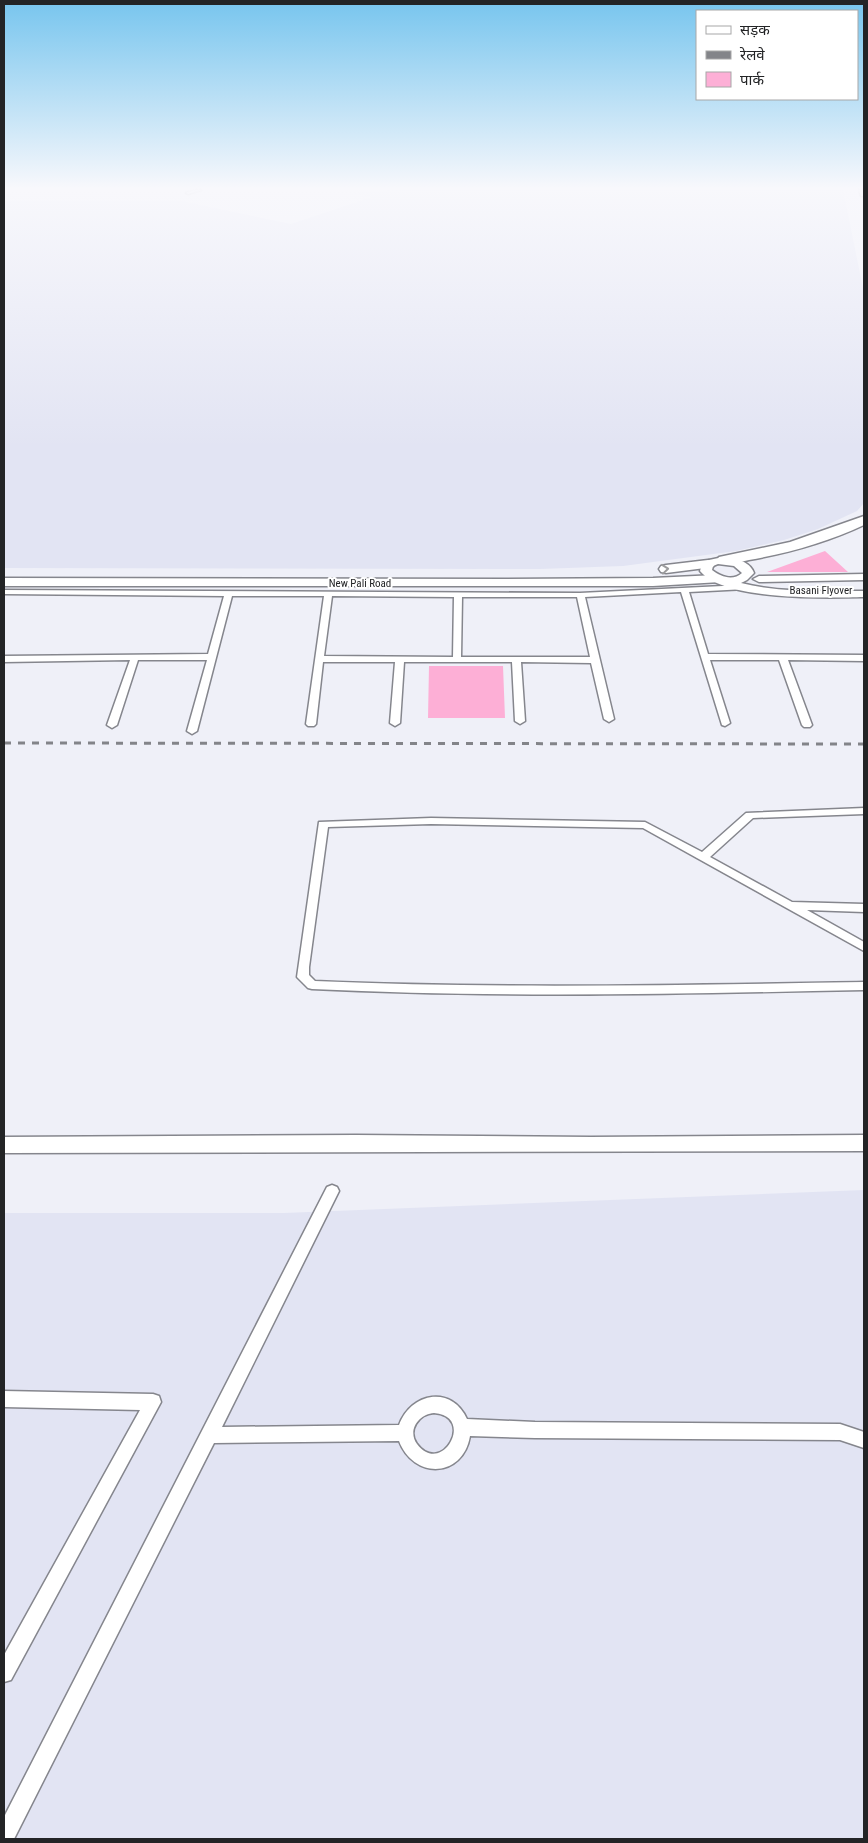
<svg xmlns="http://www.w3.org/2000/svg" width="868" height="1843" viewBox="0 0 868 1843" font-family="'Roboto Condensed','Noto Sans Devanagari',sans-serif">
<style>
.built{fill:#e2e4f3}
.green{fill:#fdafd6}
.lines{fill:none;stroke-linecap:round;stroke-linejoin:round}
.street-casing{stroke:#85868d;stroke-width:3}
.secondary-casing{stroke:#85868d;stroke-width:3}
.highway-casing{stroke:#85868d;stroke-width:3}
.street{fill:#fff;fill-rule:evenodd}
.secondary{fill:#fff;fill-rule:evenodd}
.highway{fill:#fff;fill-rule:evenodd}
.rail{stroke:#838489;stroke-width:3;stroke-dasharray:7 7;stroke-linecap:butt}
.oneway{stroke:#9c9c9d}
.labels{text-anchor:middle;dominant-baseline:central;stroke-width:4;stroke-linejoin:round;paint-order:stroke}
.far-street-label{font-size:11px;fill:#232426;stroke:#fff}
</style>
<rect width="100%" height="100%" fill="#eff0f8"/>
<path class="built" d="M401 190H843L864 293V503L857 511 818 529 784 540 736 551 623 566 540 569 4 568V201H181L291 224 372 197 352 193Z
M864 1190V1839H4V1213H284Z"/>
<path class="green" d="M825 551 848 572H767Z
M429 666H503L505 718H428Z"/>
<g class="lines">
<g class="street-casing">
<path id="street" d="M195 190H201L188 194 186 193Z
M743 585H746V589L689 592 708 654 864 655V661L788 660 812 725 810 727H804L802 725 779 660H710L730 723 725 726 722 725 681 592 585 597 614 719 609 722 604 719 591 663 521 662 525 721 520 724 515 721 512 662H404L400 723 395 726 390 723 395 662H323L316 724 314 726H308L306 724 324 596H232L197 731 192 734 187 731 207 660H138L117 725 112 728 107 725 130 660 4 662V656L208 654 224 596 4 594V590L580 593ZM332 596 454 597 453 657 324 656ZM462 597H577L590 657H461Z
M864 808V814L753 818 710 857 792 902 864 904V912L807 910 864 942V951L643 828 431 824 328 827 309 967V975L315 981C498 989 681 985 864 982V990C680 994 496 998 312 989L308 988 297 977 319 822 431 818 645 822 702 852 746 813Z
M332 1185 337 1187 339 1191 222 1427 399 1425C411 1392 452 1385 467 1419L535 1422 840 1424 864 1432V1448L840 1440 535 1438 470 1436C463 1478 414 1480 399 1441L214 1443 14 1839H4V1817L327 1187ZM434 1413C476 1416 442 1477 417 1444 407 1430 419 1414 434 1413Z
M4 1391 153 1394 159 1396 161 1402 11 1680 4 1682V1655L140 1410 4 1407Z"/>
</g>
<g class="secondary-casing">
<path id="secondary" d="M723 557C735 558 750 561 754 573L747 580 741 583C781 593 824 591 864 591V597C827 598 724 601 700 571L702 564 709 560ZM718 564 734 566 742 573C733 581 721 577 712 570L713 566Z
M864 574V580L759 582 753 579 759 576Z
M356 1135 591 1137 864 1135V1151L4 1153V1137Z"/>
</g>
<g class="highway-casing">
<path id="highway" d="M859 190H864V196H861Z
M864 516V525C828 542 789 553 749 560 740 562 728 565 719 563L717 560 719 557 790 542Z
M708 560 713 561 715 564 713 567 666 573 661 572 659 569 661 566 666 565Z
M716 575 721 576 723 579 721 582 653 586H4V578L505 579 653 578Z"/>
</g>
<use href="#street" class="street"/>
<use href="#secondary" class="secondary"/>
<use href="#highway" class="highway"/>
<path class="rail" d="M4 743 864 744"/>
</g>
<defs><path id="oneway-chevron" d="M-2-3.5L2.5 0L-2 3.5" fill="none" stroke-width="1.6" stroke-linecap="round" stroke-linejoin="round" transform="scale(1.25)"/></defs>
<use class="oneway" href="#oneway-chevron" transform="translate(665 569) rotate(-6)"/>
<linearGradient id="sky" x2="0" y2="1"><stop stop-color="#77c5ee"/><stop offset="0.42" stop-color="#f8f8fc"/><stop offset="1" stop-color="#f8f8fc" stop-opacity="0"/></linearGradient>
<rect width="868" height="448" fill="url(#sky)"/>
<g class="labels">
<g class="far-street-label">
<text x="360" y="583">New Pali Road</text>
<text x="821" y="590">Basani Flyover</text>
</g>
</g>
<rect width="868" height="1843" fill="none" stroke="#232426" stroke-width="10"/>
<rect x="696" y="10" width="162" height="90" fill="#ffffff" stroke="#a7a7a8"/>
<rect x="706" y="26" width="25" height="8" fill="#ffffff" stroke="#a7a7a8"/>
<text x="740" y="35" font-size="15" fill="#232426">सड़क</text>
<rect x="706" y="51" width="25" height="8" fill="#838489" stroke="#a7a7a8"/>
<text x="740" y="60" font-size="15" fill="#232426">रेलवे</text>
<rect x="706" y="72" width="25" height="15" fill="#fdafd6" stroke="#a7a7a8"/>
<text x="740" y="85" font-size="15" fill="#232426">पार्क</text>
</svg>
